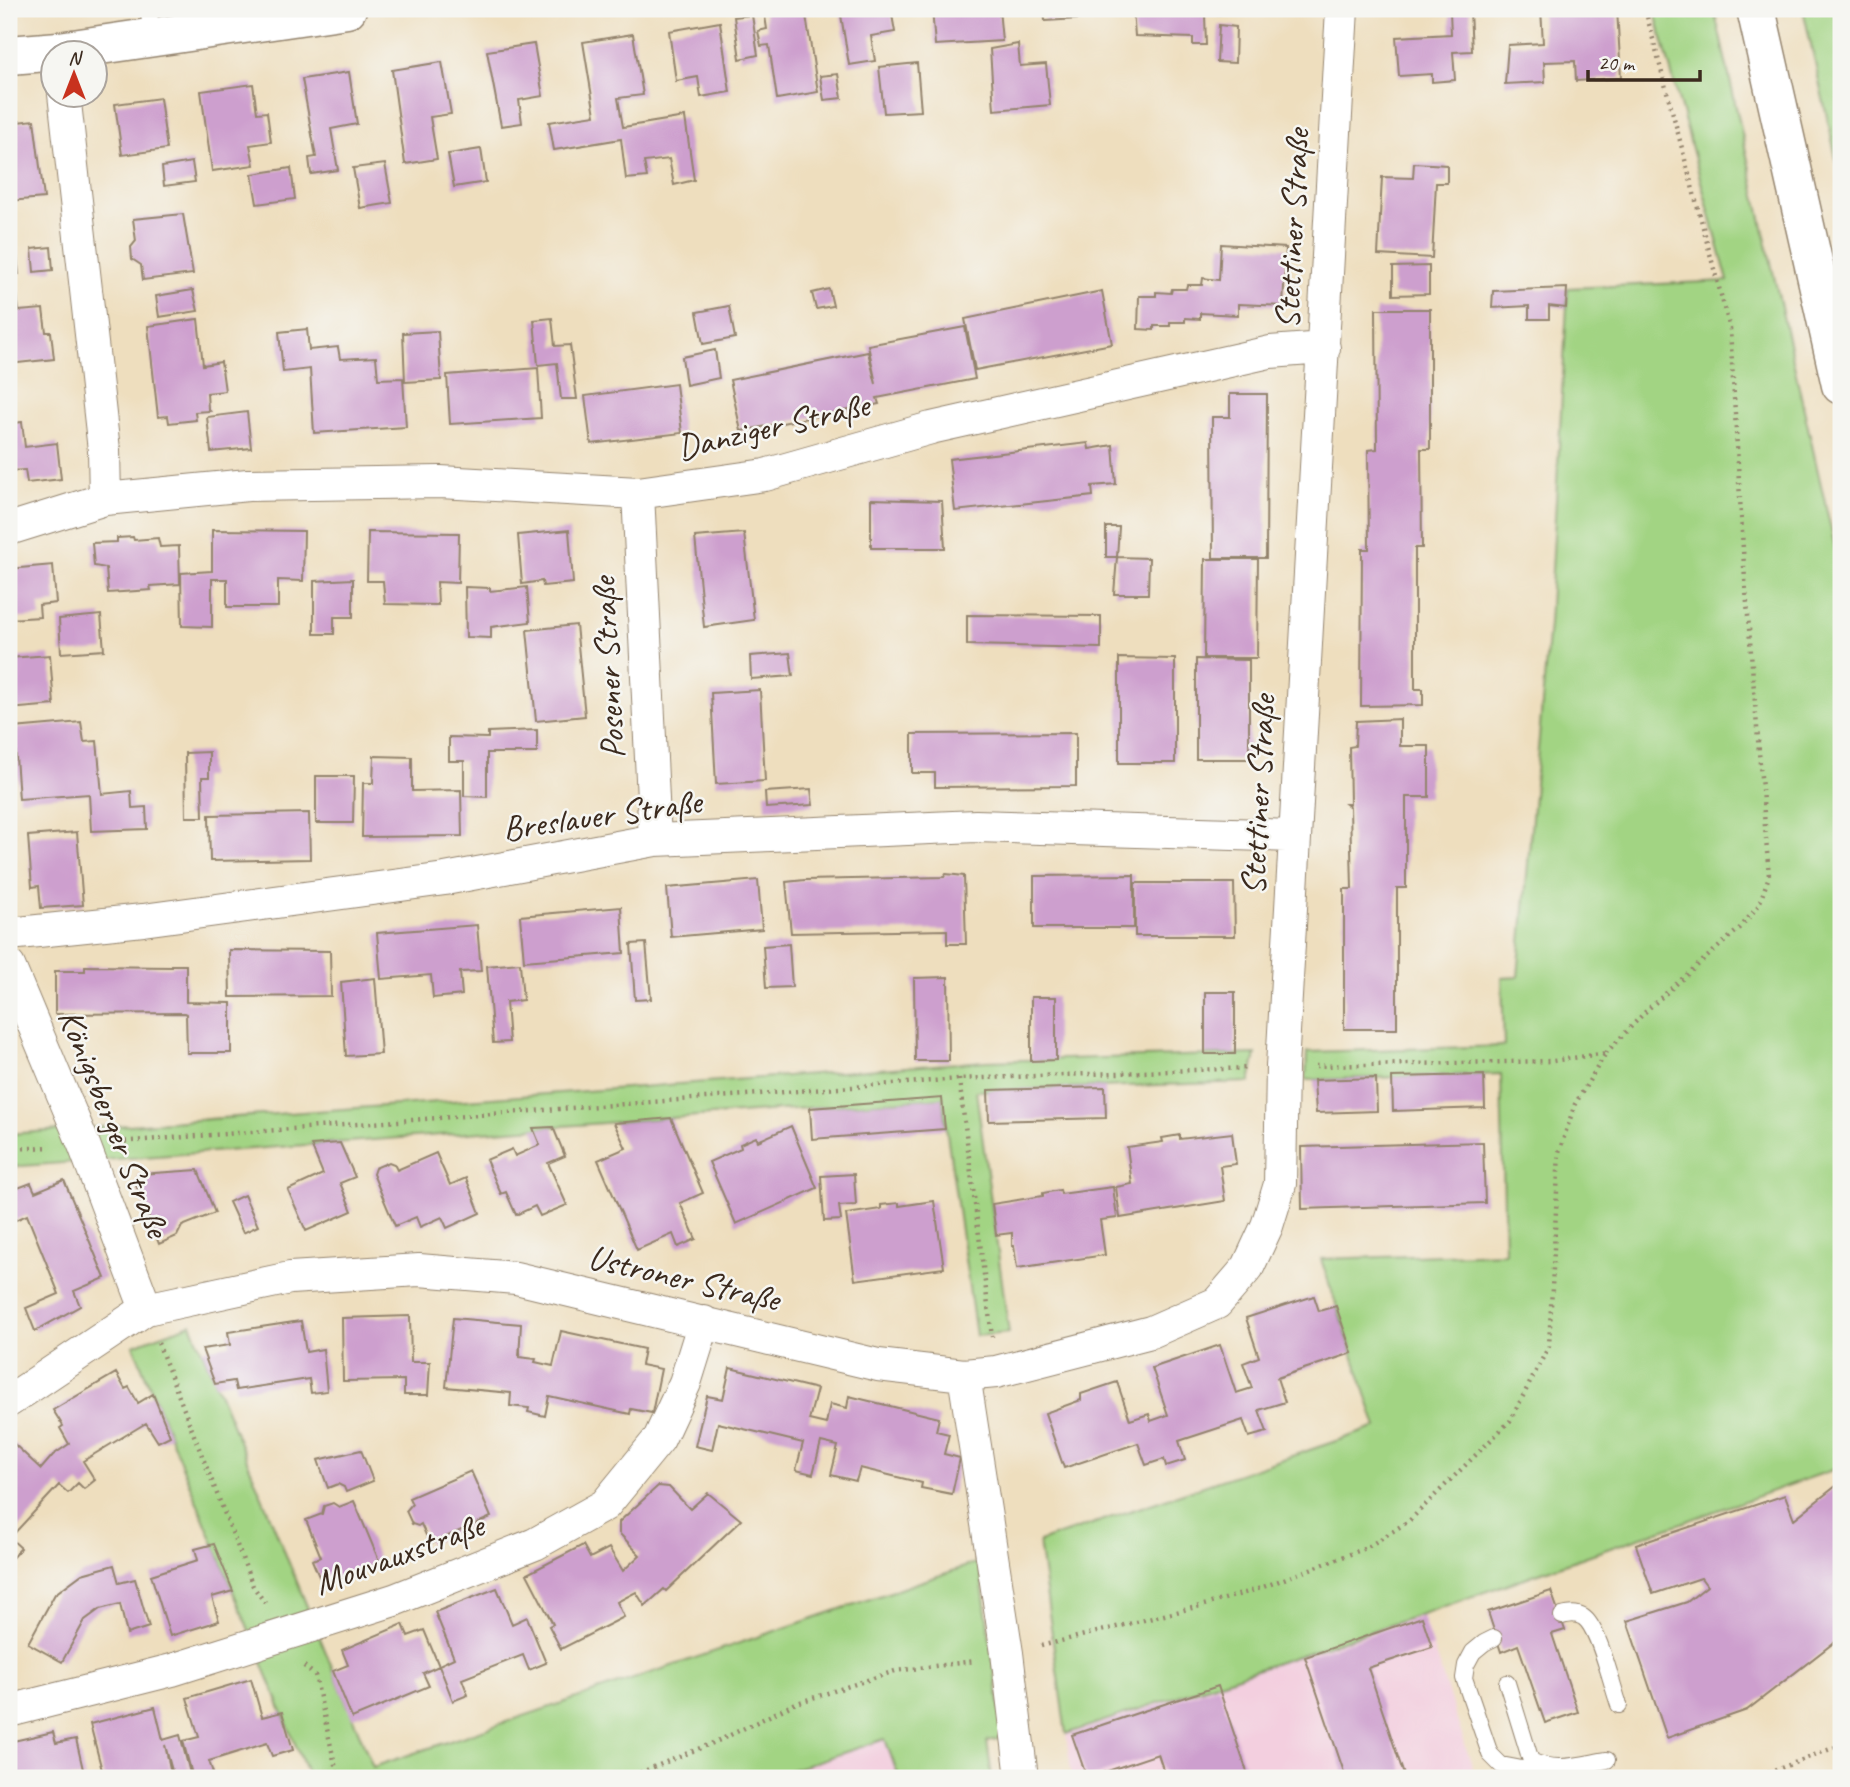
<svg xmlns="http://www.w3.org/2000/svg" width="1850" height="1787" viewBox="0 0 1850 1787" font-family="Caveat,sans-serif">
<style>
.built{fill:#f3cfdf}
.green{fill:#a2d483;stroke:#6e7f50;stroke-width:2}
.building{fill:#cd9fce}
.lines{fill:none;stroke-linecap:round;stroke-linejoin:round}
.lane-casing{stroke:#94846e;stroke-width:18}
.street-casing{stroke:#94846e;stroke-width:34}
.secondary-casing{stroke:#94846e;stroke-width:41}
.primary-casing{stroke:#94846e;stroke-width:41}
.path{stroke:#94846e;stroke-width:4.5;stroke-dasharray:2 5;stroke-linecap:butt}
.lane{stroke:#fff;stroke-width:16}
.street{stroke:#fff;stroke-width:32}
.secondary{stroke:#fff;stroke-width:38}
.primary{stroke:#fff;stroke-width:38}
.labels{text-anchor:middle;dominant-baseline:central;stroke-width:5;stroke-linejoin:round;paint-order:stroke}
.street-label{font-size:35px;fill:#3b2a1e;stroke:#f6f6f2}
</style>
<rect width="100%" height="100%" fill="#f6f6f2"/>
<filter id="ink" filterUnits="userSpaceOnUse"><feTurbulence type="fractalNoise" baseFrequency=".0143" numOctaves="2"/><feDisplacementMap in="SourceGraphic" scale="14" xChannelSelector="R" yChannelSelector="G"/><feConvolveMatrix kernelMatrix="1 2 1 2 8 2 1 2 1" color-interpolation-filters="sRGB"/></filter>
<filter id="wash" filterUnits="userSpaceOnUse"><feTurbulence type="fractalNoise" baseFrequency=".00686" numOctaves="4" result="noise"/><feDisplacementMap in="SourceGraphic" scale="28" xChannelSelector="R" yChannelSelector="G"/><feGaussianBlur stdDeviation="1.57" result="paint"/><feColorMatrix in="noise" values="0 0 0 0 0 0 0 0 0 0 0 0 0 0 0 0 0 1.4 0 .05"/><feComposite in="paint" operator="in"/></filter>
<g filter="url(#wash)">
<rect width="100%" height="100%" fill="#eedebe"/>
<path class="built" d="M1422 1614 1476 1778H1072L1066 1734Z
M886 1738 899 1778H768Z"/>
<path class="green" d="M1654 9H1714L1841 574V1467L1422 1614 1066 1734 1039 1542 1377 1427 1321 1259 1505 1253 1501 1074 1306 1080 1307 1052 1504 1046 1502 978 1518 977 1549 624 1568 288 1728 281Z
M1803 9H1841V180Z
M1256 1054 1250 1082 976 1091 1009 1333 976 1336 942 1098 9 1167V1134L986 1061Z
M191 1324 373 1767 979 1562 1004 1738 987 1741 992 1778H899L885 1739 767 1778H309L133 1345Z"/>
<g id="blocks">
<path class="building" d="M773 9H805L818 92 777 99 769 45 761 46 758 31 767 29 764 10Z
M840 9H891L895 32 871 36 875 61 849 65Z
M932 9H999L1002 41 935 45Z
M1044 9H1095L1096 18 1045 21Z
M1133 9H1279V11L1205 15 1206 45H1193V38L1135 36Z
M1541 9H1617L1621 78 1576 81 1575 61 1544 62 1545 82 1505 84 1508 45 1543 43Z
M1450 11H1470L1472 51 1453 52 1455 80 1432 82V74L1399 76 1396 37 1451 34Z
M752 15 758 55 740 59 734 17Z
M720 22 730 92 701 97 698 77 676 81 669 31Z
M1219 25 1236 27 1235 63 1217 62Z
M633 34 643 95 618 98 623 127 685 117 694 180 674 185 669 159 644 162 647 177 626 179 621 139 554 150 549 122 595 115 583 42Z
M534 44 543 96 519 100 522 123 501 126 487 51Z
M1018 44 1020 66 1046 64 1050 105 994 110 990 49Z
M442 62 451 114 430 117 437 159 405 164 392 70Z
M917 63 921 111 884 113 879 67Z
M349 72 357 124 331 129 338 170 311 174 309 158 316 157 302 79Z
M838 74 842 98 824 100 820 76Z
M253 84 257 113 267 112 271 142 250 145 254 165 212 171 201 91Z
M160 98 167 149 122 155 115 104Z
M34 120 44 198 9 201V123Z
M481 149 486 182 454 187 448 154Z
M192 162 195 182 164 186 162 167Z
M1414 163 1447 165V183H1436L1432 258 1378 255 1382 177 1413 178Z
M385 164 392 203 360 208 353 168Z
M291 168 295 199 257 204 252 174Z
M183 214 193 274 143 280 141 265 132 259 131 247 136 241 133 219Z
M9 239H15L19 274 9 275Z
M1221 244 1286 248 1283 306 1238 304V315L1200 313V319L1185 318V322H1170V326H1154V330L1138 329 1139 296H1156V292L1171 293 1172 289H1186L1187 285H1202L1203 278 1219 280Z
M51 247 53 270 34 272 32 249Z
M1429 266V294L1393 295V267Z
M1567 288 1566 308 1549 306V319H1529V306L1492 308 1493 291Z
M829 289 833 306 816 309 812 293Z
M193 290 198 311 159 317 156 296Z
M1102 291 1112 344 975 370 965 319Z
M17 294 19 311 43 309 46 332H51L54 359 9 364V295Z
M729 306 735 338 703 344 697 312Z
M1376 309H1430V449H1421L1422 548H1415V689H1423V705L1361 706 1362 549H1369L1368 450 1377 449Z
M552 318 555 346 570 345 577 399H561L557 363 538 365 534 320Z
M198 319 203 365 221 362 225 391 207 393 208 409 210 411 195 412 196 420 169 423 168 416 158 417 148 326Z
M965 327 975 379 877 398 879 404 741 431 730 380 868 352 876 384 868 345Z
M307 329 309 350 338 347 340 359 376 357 378 379 403 378 406 427 314 433 310 369 283 372 279 332Z
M438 331 441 380 405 382 403 333Z
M715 350 719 378 686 385 682 357Z
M538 368 541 418 450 424 447 375Z
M676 384 682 433 591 444 585 396Z
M1230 394H1267L1266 558H1213L1212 417H1230Z
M247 412 251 448 211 452 207 417Z
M22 422 25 447 57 443 61 479 27 483 25 470 9 471V424Z
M1088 443 1089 449 1113 445 1116 484 1092 486 1093 496 955 511 949 459Z
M871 499 942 501 945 548H871Z
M1106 527H1119L1117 557H1106Z
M212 530 304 531 303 581 278 580V607H227V579H212V627L182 626 181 573 212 571Z
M569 530 573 583 543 586 542 581 522 584 518 535Z
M368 532 459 533 458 583 437 582 438 605 385 604 383 581H367Z
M744 533 754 620 704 627 695 537Z
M133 537 134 540 158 538 160 547 179 546 180 584 150 586 151 590 108 593 106 568 94 566 92 543 117 542V538Z
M1117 557 1149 558 1148 594H1114Z
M1205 559H1258L1257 658H1204Z
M53 565 56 603 39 605 40 617 9 619V569Z
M353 579V617H334V634H314V581Z
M465 587 490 588V591L527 587 530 622 491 627V638L466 637Z
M101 615 104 650 61 653 59 619Z
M967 615 1101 616V648L967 645Z
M576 625 585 716 536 721 527 630Z
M790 653 793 676 751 679 750 656Z
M50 655 54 705 9 709V658Z
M1119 658 1175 659V763H1119Z
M1196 659 1249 660V759H1196Z
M760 690 765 781 716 784 711 693Z
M1400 719V746H1429V797H1406V888H1397V1029H1344V889H1352L1350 807 1346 804H1350L1349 747 1355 746 1356 721Z
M81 722 84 742 97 741 102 794 131 791 132 808 146 807 147 829 91 831 89 794 19 799 14 728Z
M537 730V753H487V797L464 796V761H449V737L488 738V732Z
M1076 733V786L935 787V773H912V734Z
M209 752V777H202L203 817H186L185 753Z
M374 756 412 757V791L461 790 462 836 362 837 363 783H373Z
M316 776H354L353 823H316Z
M811 789 813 805 766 808 765 792Z
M309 813 310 859 210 861 209 815Z
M77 832 83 905 41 908 39 886 32 887 28 836Z
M946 874 964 876 966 944H947V930L791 933 786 882 805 880 944 877Z
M1134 875V928H1034V876Z
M758 880 762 929 671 937 667 888Z
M1135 883H1234L1235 936H1135Z
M621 907 624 953 524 961 520 916Z
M477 925 481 971 460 972 462 995 433 998 431 975 381 979 377 933Z
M646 943 651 999 635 1000 631 944Z
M789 944 792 987 766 988 763 946Z
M229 950 330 951 331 996 230 997Z
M520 963 523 1000 506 1002 509 1042 493 1043 487 966Z
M172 965H186V1002L231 1003V1053H187L186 1014 184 1013 55 1014V971H85V966L172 967Z
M948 977 949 1061H915L914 978Z
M375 978 381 1054 346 1056 341 982Z
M1205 992H1235V1054H1205Z
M1031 997H1056V1060L1031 1061Z
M1484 1075 1485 1108 1393 1111 1392 1077Z
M1376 1078 1377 1111 1316 1113 1314 1080Z
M1105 1087 1106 1118 989 1121 988 1090Z
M942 1098 945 1129 812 1139 810 1108Z
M671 1118 703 1193 680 1203 696 1239 678 1247 673 1234 637 1250 598 1160 626 1148 614 1123Z
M791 1126 817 1188 736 1224 709 1162 741 1148 740 1144 756 1137 758 1141Z
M553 1127 565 1156 548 1163 567 1205 540 1216 535 1206 516 1215 506 1192 501 1194 486 1160 512 1149 515 1156 540 1145 533 1128Z
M1232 1133 1236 1164 1220 1166 1225 1201 1120 1218 1116 1187 1132 1184 1127 1147 1163 1142 1162 1138 1180 1135V1139Z
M1483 1142 1485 1203 1302 1209 1301 1147Z
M340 1143 355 1177 340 1183 352 1211 306 1231 288 1190 323 1174 311 1145Z
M436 1153 450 1185 466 1178 480 1213 447 1228 442 1217 420 1227 416 1217 395 1226 373 1174 375 1168 389 1162 394 1164 397 1170Z
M9 1165 18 1188 31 1183 35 1192 64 1180 105 1278 74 1291 80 1306 35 1331 26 1308 59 1294 27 1215 9 1223Z
M198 1170 215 1213 182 1226 177 1236 159 1244 136 1185 140 1174Z
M854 1174 856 1205 839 1206 841 1220 824 1221 821 1176Z
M1113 1187 1117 1218 1100 1220 1105 1255 1017 1268 1014 1246H1012V1233L996 1235 992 1204 1043 1196V1193L1060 1190 1061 1194Z
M244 1195 258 1226 243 1233 229 1202Z
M934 1201 944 1268 855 1280 846 1214 881 1209V1205L899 1203V1206Z
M1314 1296 1319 1311 1336 1306 1352 1353 1277 1378 1285 1402 1259 1410 1267 1432 1249 1437 1243 1420 1179 1441 1185 1460 1166 1466 1164 1459 1146 1465 1138 1443 1064 1468 1045 1413 1081 1400V1394L1117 1382 1130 1420 1149 1414 1151 1421 1168 1415 1152 1368 1220 1345 1236 1393 1252 1388 1243 1363 1259 1357 1246 1318Z
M410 1316 411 1362H430L428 1395H404V1380L343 1381 342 1318Z
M453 1318 521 1324 519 1357 536 1359 535 1362 553 1366 561 1331 644 1349 641 1365 661 1369 652 1413 631 1409 630 1414 549 1396 545 1416 528 1412 529 1408 510 1406 511 1393 446 1387Z
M301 1321 306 1352 323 1349 327 1391 311 1393 309 1379 236 1390 234 1381 215 1384 202 1349 230 1345 228 1332Z
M730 1368 817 1389 809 1420 826 1424 830 1404 847 1408 849 1396 939 1418 936 1431 949 1434 944 1454 960 1458 952 1494 921 1488 922 1483 860 1468 856 1481 831 1475 838 1446 821 1442 813 1474 796 1470 803 1443 761 1433 718 1423 712 1450 695 1446 707 1396 723 1399Z
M116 1373 125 1389 129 1387 138 1403 153 1394 170 1436 158 1442 146 1423 83 1461 95 1480 84 1489 78 1483 68 1493 59 1485 10 1538 21 1548 9 1561V1449L14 1444 41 1469 53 1455 69 1444 60 1428 63 1426 53 1410Z
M361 1450 373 1481 346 1492 344 1487 338 1484 328 1488 318 1460Z
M471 1471 491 1517 430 1544 421 1524 418 1526 412 1524 406 1511 412 1504 409 1498Z
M1841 1482V1637L1747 1710 1667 1738 1627 1621 1687 1602 1707 1586 1701 1578 1653 1594 1636 1545 1785 1495 1794 1519Z
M658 1486 669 1487 690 1509 708 1493 741 1520 666 1591 664 1589 645 1606 636 1592 617 1602 624 1617 561 1649 549 1626 553 1624 527 1574 583 1545 590 1558 609 1548 623 1571 640 1555 619 1533V1522Z
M354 1501 380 1563 323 1586 312 1560 321 1557 306 1520 322 1514 324 1506 333 1503 339 1507Z
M214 1544 233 1591 212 1597 219 1621 170 1636 151 1575 198 1560 195 1549Z
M114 1565 119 1583 135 1579 149 1627 127 1634 120 1604 100 1609 85 1620 62 1662 28 1643 55 1594 82 1574Z
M497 1588 512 1624 527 1617 546 1663 529 1670 523 1655 462 1679 468 1695 453 1701 439 1665 454 1658 435 1612Z
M1551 1591 1565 1630 1552 1634 1578 1712 1545 1723 1518 1645 1501 1652 1488 1612Z
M1422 1617 1432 1647 1368 1668 1405 1778H1346L1305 1657Z
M403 1624 408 1636 424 1630 439 1666 423 1673 429 1686 352 1718 333 1671 348 1665 342 1650Z
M251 1679 262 1717 282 1712 293 1750 272 1756 267 1743 209 1761 213 1773 193 1778 183 1741 199 1737 187 1698Z
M1218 1686 1249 1778H1166L1158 1754 1087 1778 1072 1735Z
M155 1707 163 1740 180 1735 190 1773 174 1778 165 1745 171 1773 147 1778H104L90 1724Z
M53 1732 56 1743 76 1739 85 1778H9V1742Z"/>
</g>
</g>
<g filter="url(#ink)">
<use href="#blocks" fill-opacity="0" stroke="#94846e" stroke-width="2"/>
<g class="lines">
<g class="lane-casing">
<path id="lane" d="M148 9 153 37
M1562 1616C1570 1614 1576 1613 1583 1617 1599 1627 1612 1686 1619 1705
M1494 1638 1484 1643 1473 1652 1466 1665 1464 1678 1490 1754 1501 1765 1522 1769 1544 1768
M1507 1683 1531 1761C1555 1773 1582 1764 1607 1760"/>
</g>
<g class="street-casing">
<path id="street" d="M638 493 655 840
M105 499 248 485 440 482 638 493 765 475 931 428 1270 352 1324 348
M9 529 105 499 104 450 64 94
M9 934 143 920 445 879 655 840 976 826 1294 836
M9 966 84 1145 146 1309
M964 1375 996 1372 1151 1332 1217 1303 1248 1267 1267 1226 1280 1184 1282 1067 1342 9
M9 1401 146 1309 290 1278 419 1270 516 1278 878 1365 964 1375 1007 1653 1022 1778
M9 1711 172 1670 394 1600 535 1544 605 1505 659 1439 685 1383 704 1322"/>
</g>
<g class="secondary-casing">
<path id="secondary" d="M9 55 59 51 347 9"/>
</g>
<g class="primary-casing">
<path id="primary" d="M1756 9 1841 385"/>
</g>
<path class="path" d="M1606 1053 1648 1009 1740 928 1759 905 1769 876 1744 566 1730 329 1645 9
M959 1079 992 1337
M118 1142 959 1079 1248 1068
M9 1149 50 1147
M158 1343 253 1586 267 1606
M1041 1646 1208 1604 1255 1590 1366 1548 1409 1521 1510 1421 1549 1346 1559 1152 1575 1104 1606 1053 1553 1061 1316 1066
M304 1666 315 1675 338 1778
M627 1778 720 1740 794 1704 895 1671 975 1661
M1755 1778 1841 1745"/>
<use href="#lane" class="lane"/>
<use href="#street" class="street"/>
<use href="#secondary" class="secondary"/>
<use href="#primary" class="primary"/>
</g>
</g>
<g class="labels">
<g class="street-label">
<text transform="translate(1292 229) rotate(-87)">Stettiner Straße</text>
<text transform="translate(773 426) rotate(-13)">Danziger Straße</text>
<text transform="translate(608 668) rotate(-93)">Posener Straße</text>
<text transform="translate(1258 795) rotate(-87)">Stettiner Straße</text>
<text transform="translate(602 815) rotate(-8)">Breslauer Straße</text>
<text transform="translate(114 1123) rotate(68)">Königsberger Straße</text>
<text transform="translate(684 1278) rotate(13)">Ustroner Straße</text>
<text transform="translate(399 1554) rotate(-20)">Mouvauxstraße</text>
</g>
</g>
<rect width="1850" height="1787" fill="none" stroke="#f6f6f2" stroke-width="35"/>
<g transform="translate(74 74)"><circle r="33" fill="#f6f6f2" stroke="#aba49d" stroke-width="2"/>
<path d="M0-5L12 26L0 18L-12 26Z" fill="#c8321e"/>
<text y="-10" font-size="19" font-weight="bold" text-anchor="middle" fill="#3b2a1e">N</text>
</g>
<path d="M1588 70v10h112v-10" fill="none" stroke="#3b2a1e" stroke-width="3.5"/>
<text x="1598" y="70" font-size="21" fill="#3b2a1e" stroke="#f6f6f2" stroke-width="5" paint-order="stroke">20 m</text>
</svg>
